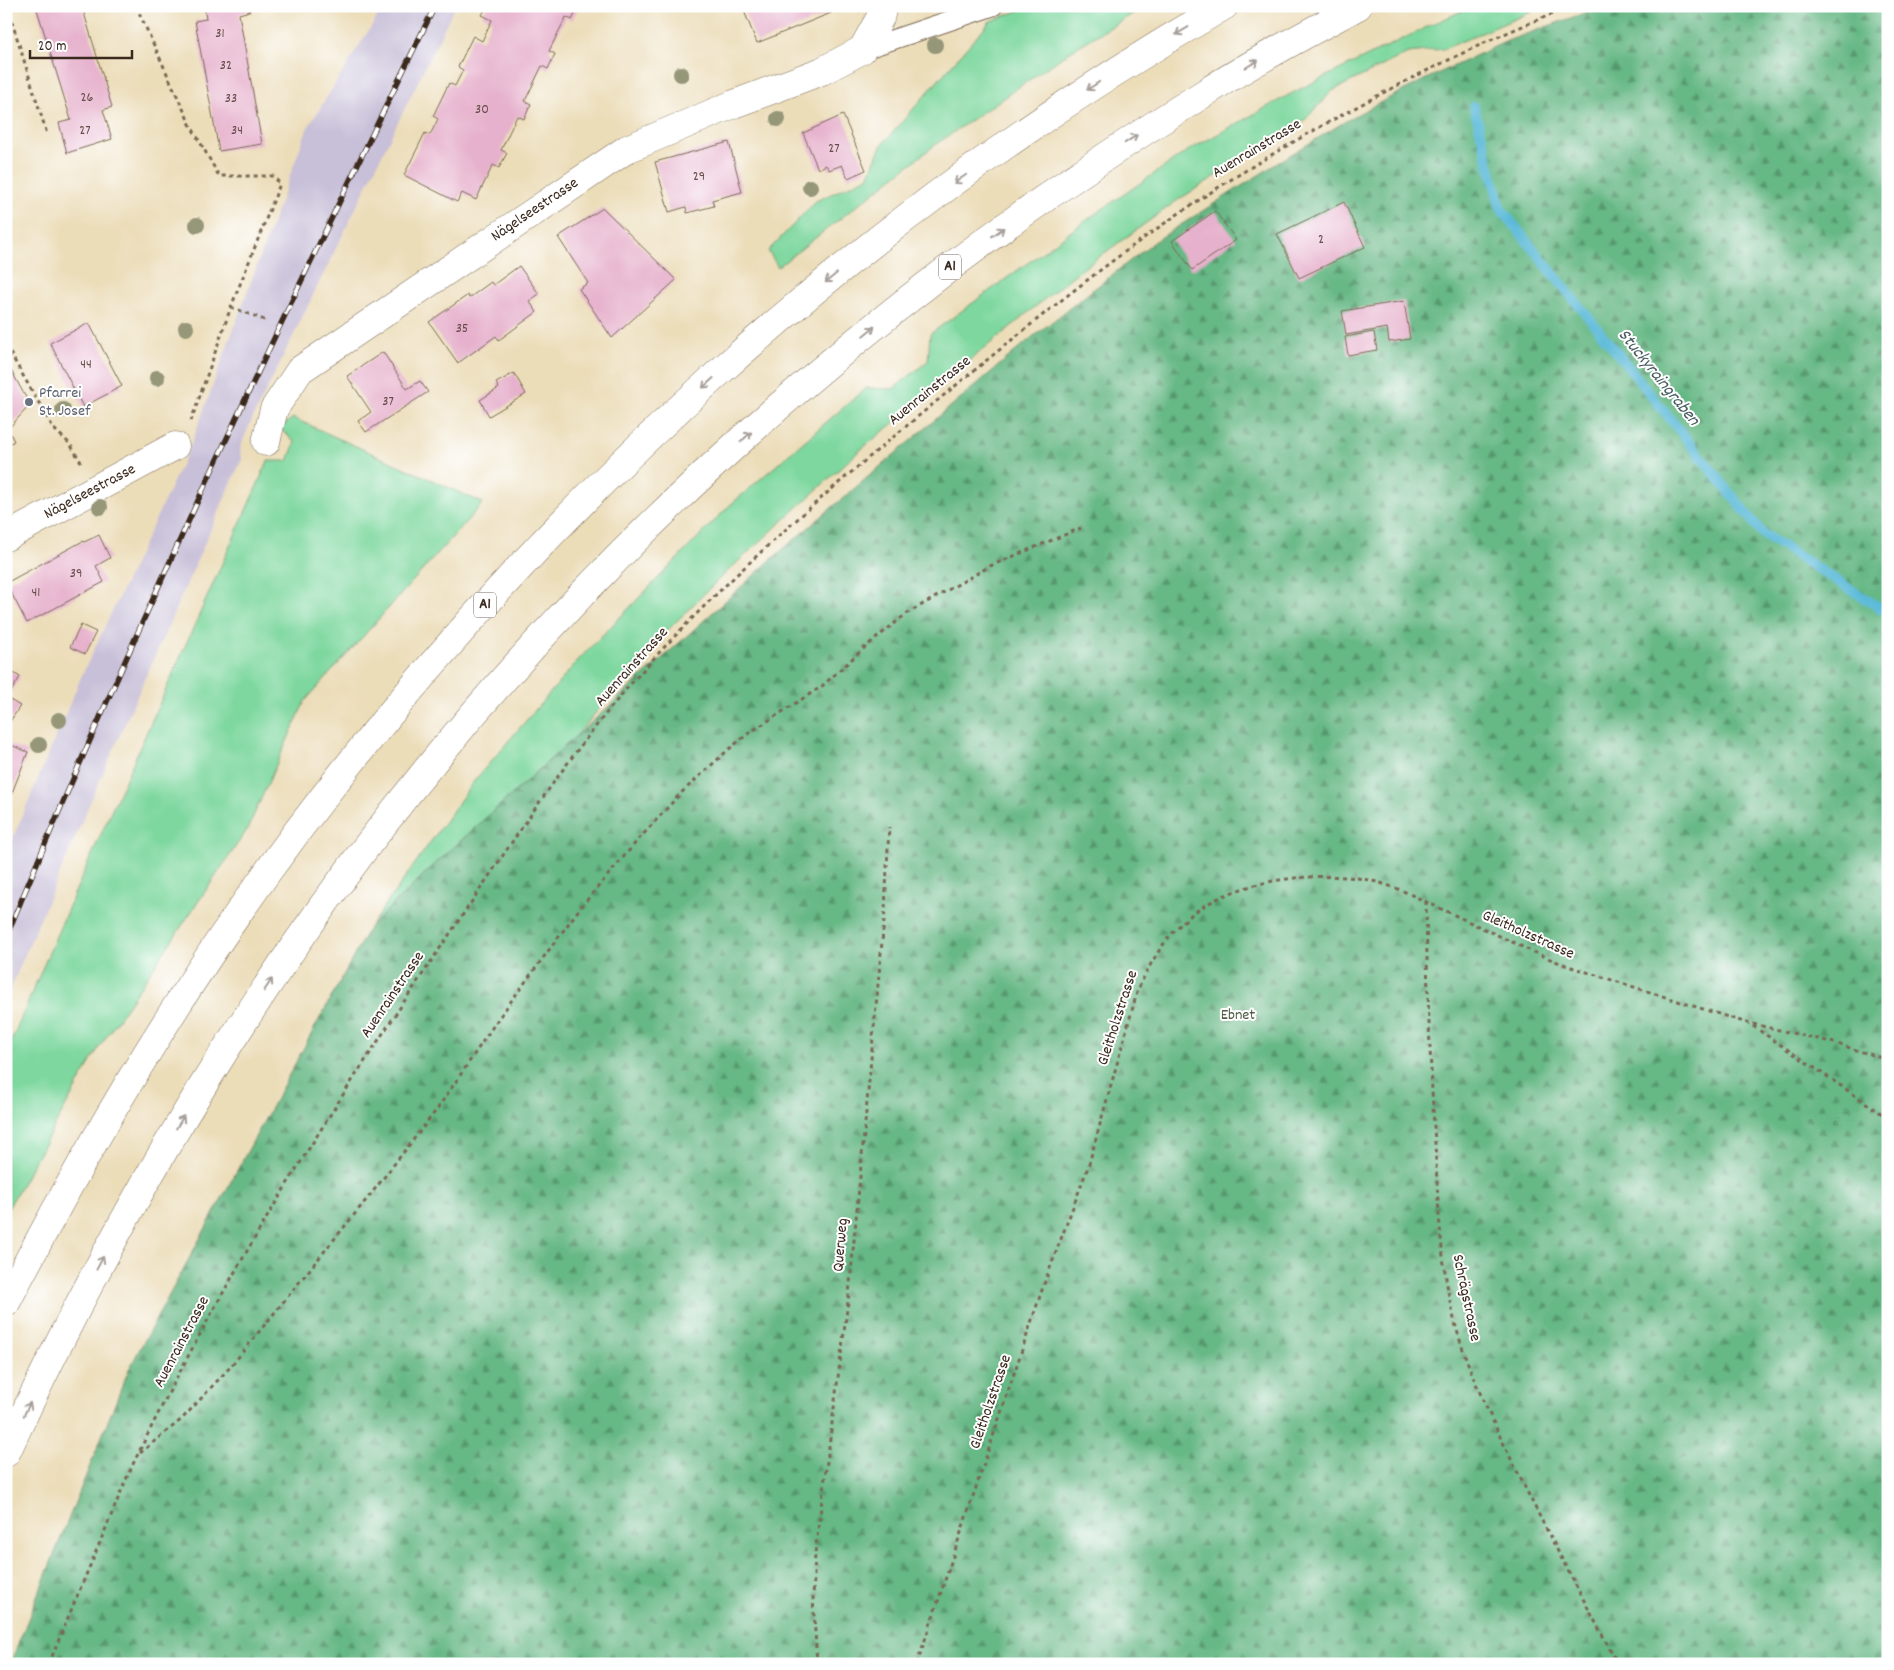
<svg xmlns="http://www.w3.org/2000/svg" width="1894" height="1670" viewBox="0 0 1894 1670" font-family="Dekko,sans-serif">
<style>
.industrial{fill:#c8bfd8}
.grass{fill:#7dd79e;stroke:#5c805e}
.forest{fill:url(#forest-firs);stroke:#507152}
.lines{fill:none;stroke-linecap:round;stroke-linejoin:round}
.stream{stroke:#5ab9d8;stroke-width:10}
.building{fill:#e6b1cc}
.lane-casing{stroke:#796954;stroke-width:21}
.street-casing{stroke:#796954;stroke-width:29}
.highway-casing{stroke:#796954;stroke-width:29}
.path{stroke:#796954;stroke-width:3;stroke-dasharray:4 4;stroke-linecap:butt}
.lane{stroke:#fff;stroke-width:19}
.street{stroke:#fff;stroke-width:28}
.highway{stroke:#fff;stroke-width:28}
.rail-casing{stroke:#3b2a1e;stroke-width:5.5}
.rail{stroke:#fff;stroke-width:4;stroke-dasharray:11;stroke-linecap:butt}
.tree{fill:#969779}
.oneway{stroke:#a79f9a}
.worship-dot{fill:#6b7280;stroke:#fff;stroke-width:2}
.labels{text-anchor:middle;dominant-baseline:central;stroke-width:4;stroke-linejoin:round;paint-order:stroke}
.number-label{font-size:14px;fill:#664c4a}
.shield{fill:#fff;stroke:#766a62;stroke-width:1}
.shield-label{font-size:15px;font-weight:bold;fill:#3b2a1e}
.street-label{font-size:16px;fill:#3b2a1e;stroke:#fff}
.worship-label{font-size:16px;fill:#5b616d;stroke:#fff;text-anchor:start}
.park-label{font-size:16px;fill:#4f5e44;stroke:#fff}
.water-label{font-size:18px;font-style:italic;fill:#465c5f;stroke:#fff}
</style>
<defs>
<pattern id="forest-firs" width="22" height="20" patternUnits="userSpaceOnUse" patternTransform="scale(1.25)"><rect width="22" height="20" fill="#66b885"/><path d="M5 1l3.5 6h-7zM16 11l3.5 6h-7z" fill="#55966c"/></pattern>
</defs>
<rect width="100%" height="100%" fill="#fff"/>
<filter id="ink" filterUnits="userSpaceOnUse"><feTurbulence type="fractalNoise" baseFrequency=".02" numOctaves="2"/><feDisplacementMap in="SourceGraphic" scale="10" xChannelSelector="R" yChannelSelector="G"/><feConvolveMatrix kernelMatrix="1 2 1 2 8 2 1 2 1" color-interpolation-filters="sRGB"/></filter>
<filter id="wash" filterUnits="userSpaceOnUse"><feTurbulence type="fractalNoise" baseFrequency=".0096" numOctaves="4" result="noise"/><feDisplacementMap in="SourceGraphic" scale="20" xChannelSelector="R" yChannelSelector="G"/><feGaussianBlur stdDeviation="1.12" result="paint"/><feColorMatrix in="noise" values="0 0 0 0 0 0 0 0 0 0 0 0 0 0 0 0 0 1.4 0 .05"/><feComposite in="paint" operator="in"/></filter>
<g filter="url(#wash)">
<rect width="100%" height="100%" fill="#ecddb9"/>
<path class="industrial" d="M384 6H455L249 426 240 448 242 459 89 805 6 999V854L82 675 192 442 307 129Z"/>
<path class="grass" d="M1032 6H1146L1074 49 935 145 778 267 768 251 816 201 868 177 881 146 990 21Z
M1473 6H1545L1444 49 1408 53 1332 91 1305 120 1178 200 1074 275 858 452 717 581 650 648 578 734 434 865 369 928 474 781 581 657 729 506 866 388 893 389 928 361 930 334 1095 214 1189 150 1296 91 1431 25Z
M293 418 483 503 305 701 247 830 98 1049 6 1212V1053L76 890 268 461H288L295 442 279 428Z"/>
<path class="forest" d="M1607 6H1888V1664H10L129 1369 369 928 434 865 775 556 1030 339 1154 242 1290 155 1356 115 1424 80 1507 41 1590 11Z"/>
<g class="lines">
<path class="stream" d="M1474 107 1501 209 1763 534 1888 613"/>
</g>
<g id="blocks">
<path class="building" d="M36 6H82L112 107 103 110 112 139 67 153 59 123 71 120Z
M204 6H249L250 11 239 14 262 144 219 151 195 21 206 19Z
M487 6H579L572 20 566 17 549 51 555 54 548 69 542 66 525 101 531 104 524 119 517 116 501 150 507 153 499 168 493 165 476 200 462 193 457 202 404 175 425 133 430 135 438 119 433 116 449 83 455 86 463 70 458 67 473 36 482 41 492 20 482 15Z
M742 6H828L831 13 757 43Z
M843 115 866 170 848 178 842 165 829 170 826 165 818 169 803 133Z
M729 142 742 192 712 200 714 206 687 213 686 207 669 212 655 162Z
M1344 202 1365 247 1299 278 1277 234Z
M603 208 676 280 612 338 579 289 588 283 558 237Z
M1215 211 1236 240 1192 270 1172 241Z
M519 266 539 294 529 301 537 312 499 340 496 336 458 363 429 322 468 295 469 298 491 282 493 285Z
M1404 301 1410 339 1389 342 1387 328 1346 335 1342 311Z
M89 323 122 386 83 407 50 343Z
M1374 332 1377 350 1348 355 1345 337Z
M383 352 407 389 420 381 428 392 366 432 358 421 371 412 347 376Z
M6 361 30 405 8 429 14 441 6 446Z
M514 373 526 394 489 416 480 400 499 388 496 383Z
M99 535 110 558 96 566 104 582 27 623 6 583 83 541 84 542Z
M81 625 96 632 85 654 70 647Z
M6 668 20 677 7 698 20 706 6 728Z
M6 743 28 752 6 808Z"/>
</g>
</g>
<g filter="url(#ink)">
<use href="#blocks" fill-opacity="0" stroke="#796954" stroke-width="1"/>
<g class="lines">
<g class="lane-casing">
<path id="lane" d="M862 50 993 6"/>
</g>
<g class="street-casing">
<path id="street" d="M266 442 274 409 300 370 627 149 734 104 822 71 862 50 880 18 883 6
M6 537 175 446"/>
</g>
<g class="highway-casing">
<path id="highway" d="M6 1303C91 1139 185 981 296 833 546 501 863 214 1224 6
M6 1453C87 1278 181 1110 291 951 530 603 849 312 1208 91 1256 60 1307 34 1358 6"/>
</g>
<path class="path" d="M7 6 47 134
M136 6 190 124 219 176H273L280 184 231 307 191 421
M231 307 267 321
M6 346 54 429 70 444 81 462
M1426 901C1427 982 1430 1062 1435 1143 1438 1202 1440 1264 1455 1323 1467 1369 1489 1413 1510 1457 1544 1527 1581 1595 1618 1664
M1753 1024 1831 1042 1888 1060
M140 1453 182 1419 232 1365 371 1194 438 1108 498 1019 580 908 638 840 680 794 728 750 749 733 821 687 863 649 906 614 990 566 1081 528
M49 1664C66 1621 85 1578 103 1535 115 1507 126 1477 140 1450 229 1268 338 1098 451 932 510 846 567 756 636 678 745 556 872 454 998 351 1061 300 1125 249 1193 204 1261 159 1332 119 1404 82 1460 54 1515 27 1574 6
M817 1664 813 1599 815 1553 849 1294 885 910 889 827
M917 1664 1044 1284 1088 1167 1138 989C1149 966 1161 944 1179 926 1221 882 1300 872 1357 878 1373 880 1387 885 1401 890L1540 955 1568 966 1750 1024 1888 1118"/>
<use href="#lane" class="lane"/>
<use href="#street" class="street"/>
<use href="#highway" class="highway"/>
<g class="rail-casing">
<path id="rail" d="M6 937C137 621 284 313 435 6"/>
</g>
<use href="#rail" class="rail"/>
</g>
<g class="tree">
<circle cx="935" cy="45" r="8"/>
<circle cx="681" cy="74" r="8"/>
<circle cx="778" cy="119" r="8"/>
<circle cx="810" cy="187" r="8"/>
<circle cx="197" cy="225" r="8"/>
<circle cx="186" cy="328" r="8"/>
<circle cx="157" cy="378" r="8"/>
<circle cx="63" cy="410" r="8"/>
<circle cx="100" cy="507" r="8"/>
<circle cx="59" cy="720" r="8"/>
<circle cx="39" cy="745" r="8"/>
</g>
<defs><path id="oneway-shaft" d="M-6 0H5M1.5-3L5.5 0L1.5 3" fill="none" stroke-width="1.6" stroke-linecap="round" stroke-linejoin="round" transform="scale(1.25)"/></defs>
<g class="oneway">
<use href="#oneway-shaft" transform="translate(1182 31) rotate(149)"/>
<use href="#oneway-shaft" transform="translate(1252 64) rotate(-30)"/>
<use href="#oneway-shaft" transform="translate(1093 86) rotate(146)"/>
<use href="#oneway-shaft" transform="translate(1131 139) rotate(-33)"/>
<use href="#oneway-shaft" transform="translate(960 179) rotate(145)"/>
<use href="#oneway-shaft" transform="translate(998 232) rotate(-36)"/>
<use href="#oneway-shaft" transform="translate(831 278) rotate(141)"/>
<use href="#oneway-shaft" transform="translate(869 331) rotate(-39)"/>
<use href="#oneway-shaft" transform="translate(708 383) rotate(138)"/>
<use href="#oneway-shaft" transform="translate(746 437) rotate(-42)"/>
<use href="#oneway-shaft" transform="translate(268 985) rotate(-56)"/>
<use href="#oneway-shaft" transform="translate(180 1122) rotate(-59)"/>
<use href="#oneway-shaft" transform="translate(100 1263) rotate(-62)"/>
<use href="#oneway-shaft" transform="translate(27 1409) rotate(-64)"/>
</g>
</g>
<circle class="worship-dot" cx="29" cy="402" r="5"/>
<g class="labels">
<g class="number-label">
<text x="220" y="34">31</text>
<text x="226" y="66">32</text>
<text x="87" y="98">26</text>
<text x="231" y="99">33</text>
<text x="482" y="110">30</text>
<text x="85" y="131">27</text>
<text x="237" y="131">34</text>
<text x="834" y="149">27</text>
<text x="699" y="177">29</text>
<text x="1321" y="240">2</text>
<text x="462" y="329">35</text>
<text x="86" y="365">44</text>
<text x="388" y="402">37</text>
<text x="76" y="574">39</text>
<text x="36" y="593">41</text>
</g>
<g class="shield">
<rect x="939" y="254.5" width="22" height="25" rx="4"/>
<rect x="474" y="592.5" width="22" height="25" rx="4"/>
</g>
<g class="shield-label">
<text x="950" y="267">A1</text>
<text x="485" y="605">A1</text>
</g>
<g class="street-label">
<text transform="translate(1257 149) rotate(-31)">Auenrainstrasse</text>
<text transform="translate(535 210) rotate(-34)">Nägelseestrasse</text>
<text transform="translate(930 391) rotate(-39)">Auenrainstrasse</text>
<text transform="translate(90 492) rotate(-28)">Nägelseestrasse</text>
<text transform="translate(632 667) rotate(-48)">Auenrainstrasse</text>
<text transform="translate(1528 935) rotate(24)">Gleitholzstrasse</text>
<text transform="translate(393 995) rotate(-56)">Auenrainstrasse</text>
<text transform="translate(1118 1018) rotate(-72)">Gleitholzstrasse</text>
<text transform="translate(841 1245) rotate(-85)">Querweg</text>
<text transform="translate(1466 1298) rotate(78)">Schrägstrasse</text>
<text transform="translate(182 1342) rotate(-62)">Auenrainstrasse</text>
<text transform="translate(991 1402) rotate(-71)">Gleitholzstrasse</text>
</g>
<g class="worship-label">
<text x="39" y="393">Pfarrei<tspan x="39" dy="18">St. Josef</tspan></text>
</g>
<g class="park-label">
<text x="1238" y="1015">Ebnet</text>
</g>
<g class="water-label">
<text transform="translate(1658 378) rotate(51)">Stuckyraingraben</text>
</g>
</g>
<rect width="1894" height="1670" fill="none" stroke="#fff" stroke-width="25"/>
<path d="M30 50v8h102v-8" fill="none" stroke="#3b2a1e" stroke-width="2.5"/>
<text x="38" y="50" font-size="15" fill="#3b2a1e" stroke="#ffffff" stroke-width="4" paint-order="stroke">20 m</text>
</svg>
